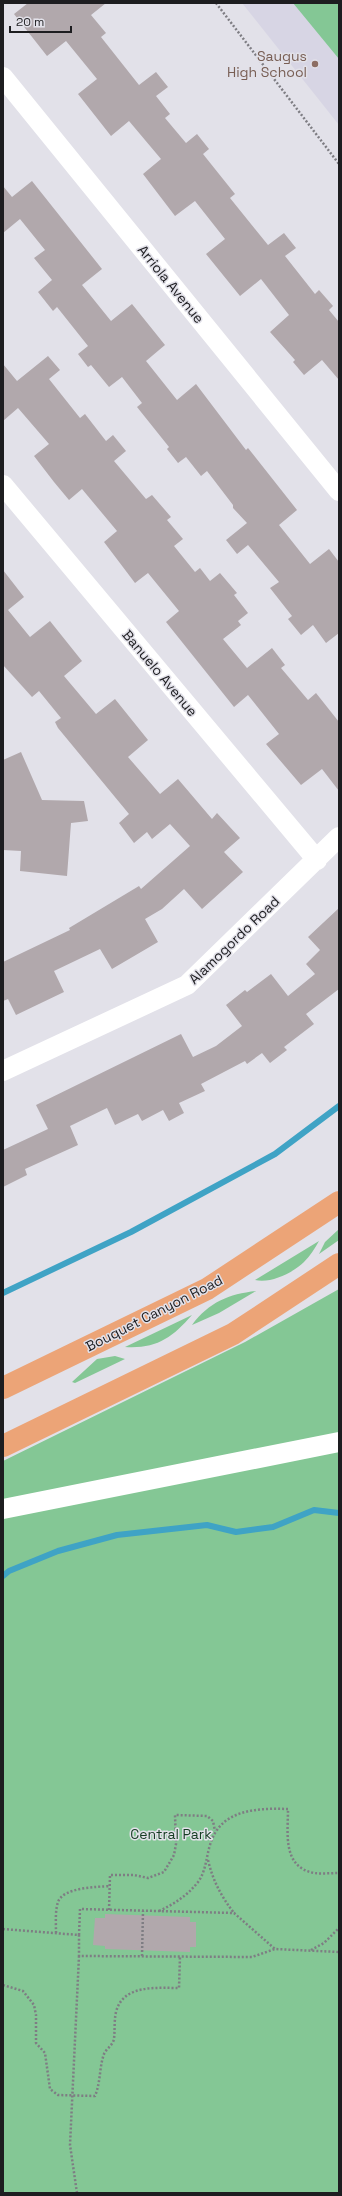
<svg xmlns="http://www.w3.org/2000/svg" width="342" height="2196" viewBox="0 0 342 2196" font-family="'Space Grotesk',sans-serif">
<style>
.built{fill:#d7d5e4}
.green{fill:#84c795}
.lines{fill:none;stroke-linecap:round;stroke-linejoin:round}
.stream{stroke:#3fa3c5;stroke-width:6}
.building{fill:#b1a8ac}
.path{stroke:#7e7d83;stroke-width:2.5;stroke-dasharray:2 2;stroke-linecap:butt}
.minor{stroke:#fff;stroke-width:20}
.major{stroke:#eca477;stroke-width:22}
.education-dot{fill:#8d6e63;stroke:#e2e1e9;stroke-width:1.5}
.labels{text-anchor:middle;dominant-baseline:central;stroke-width:3;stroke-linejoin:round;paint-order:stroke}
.education-label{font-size:14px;fill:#785e54;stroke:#e2e1e9;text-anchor:end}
.street-label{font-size:14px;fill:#1d1d20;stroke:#e2e1e9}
.park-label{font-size:14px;fill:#153c22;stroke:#e2e1e9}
</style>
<rect width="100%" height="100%" fill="#e2e1e9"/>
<path class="built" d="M242 3H339V125Z"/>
<path class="green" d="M293 3H339V59Z
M339 1229V1240L319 1254 325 1242Z
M319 1241C315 1248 310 1256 304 1262 294 1272 271 1284 255 1280Z
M339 1289V2193H3V1461L245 1342Z
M256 1291 219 1313 192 1325C209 1302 229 1294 256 1291Z
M192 1315C172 1338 156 1349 125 1347Z
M115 1356 125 1359 75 1383 72 1382 97 1359Z"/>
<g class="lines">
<path class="stream" d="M3 1293 131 1232 275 1154 339 1106
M3 1576 9 1571 58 1551 117 1535 207 1525 236 1532 273 1527 314 1510 339 1513"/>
</g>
<path class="building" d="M28 3H106L91 15 106 33 101 37 139 85 156 72 168 87 156 96 170 114 165 118 186 143 197 134 209 149 203 154 235 194 230 198 268 245 284 233 296 248 285 256 315 294 319 290 333 306 329 310 339 322V380L322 360 304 375 293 362 295 360 270 332 289 315 261 279 240 296 206 254 225 239 195 201 175 216 143 174 161 159 129 121 111 136 78 94 97 79 66 41 47 56 14 14Z
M32 181 102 269 82 285 111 321 132 304 165 345 146 361 177 400 196 384 246 450 248 448 297 510 279 525 310 564 329 549 339 562V633L326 643 313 625 301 635 288 619 292 616 270 588 279 582 248 545 237 554 226 540 247 523 233 508V505L207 471 201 476 186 457 178 463 167 449 169 447 137 407 142 403 122 377 109 387 91 365 88 367 78 354 88 346 57 307 53 311 38 292 52 280 34 258 45 250 20 219 3 233V186L12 197Z
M48 356 60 370 49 379 80 418 85 414 106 441 113 435 126 451 114 461 146 499 152 495 171 517 167 520 183 539 174 546 195 572 200 568 210 581 220 573 237 593 234 595 248 613 238 621 241 625 223 639 247 668 272 648 285 665 281 668 308 700 316 693 339 722V791L322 769 301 785 266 744 279 734 248 695 234 707 166 622 179 611 148 573 135 583 104 542 117 531 82 489 69 500 54 482 34 456 49 444 18 408 3 421V364L17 381Z
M3 570 24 597 8 610 30 637 50 621 82 661 64 676 96 714 115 699 148 740 128 757 160 794 178 779 212 819 217 813 240 838 224 852 243 872 202 909 184 889 162 909 145 919 158 942 112 969 100 949 54 971 64 992 16 1015 8 999 3 1001V962L70 930 69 928 139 886 141 889 190 846 170 824 152 839 147 832 134 843 119 823 129 814 58 728 55 722 61 718 39 691 32 697 3 665Z
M21 752 42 800 84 801 88 821 71 823 67 876 20 871 21 851 3 850V760Z
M339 908V989L306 1014 314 1024 284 1047 287 1050 270 1063 262 1053 247 1064 245 1061 201 1084 205 1091 179 1103 184 1113 169 1121 163 1110 142 1121 138 1114 115 1125 107 1108 70 1126 78 1145 25 1169 27 1175 3 1187V1150L48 1129 36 1105 181 1034 193 1057 216 1046 242 1026 226 1005 245 990 247 992 271 974 288 996 315 974 306 964 320 950 308 937Z
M105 1914 190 1917V1922H196V1947H190V1952L105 1949V1946L93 1945 95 1918H105Z"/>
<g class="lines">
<path class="path" d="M216 3 339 164
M208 1860C213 1881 221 1896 234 1913
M109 1910 110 1875H134L148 1878 164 1872 174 1855 176 1844 175 1815 207 1816 213 1821 215 1831
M159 1911C174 1904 187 1896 198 1882 206 1871 206 1858 210 1845 220 1809 257 1808 288 1809 288 1833 282 1867 314 1873 322 1874 331 1873 339 1873
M3 1929 79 1935V1956L252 1957 275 1949 339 1952
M56 1933C56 1923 55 1911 58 1902 63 1887 98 1887 110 1886
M79 1935 80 1909 234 1913 275 1949
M311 1950 324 1943 339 1928
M142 1956 143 1911
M3 1985 23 1991 34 2005 36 2015V2043L45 2053 50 2089 58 2095 95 2096C101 2081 99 2068 104 2054 106 2049 113 2045 114 2039 115 2030 114 2021 116 2012 123 1984 157 1988 179 1988L180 1956
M77 2193 70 2145 79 1956"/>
<path class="minor" d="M3 77 339 491
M3 485 317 860
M3 1071 187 985 339 837
M3 1509 339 1442"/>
<path class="major" d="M3 1388 207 1289 339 1202
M3 1446 233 1334 339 1264"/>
</g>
<circle class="education-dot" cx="315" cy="64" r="4"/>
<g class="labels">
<g class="education-label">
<text x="307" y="56">Saugus<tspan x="307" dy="16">High School</tspan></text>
</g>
<g class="street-label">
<text transform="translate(171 284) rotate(51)">Arriola Avenue</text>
<text transform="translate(160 673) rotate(50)">Banuelo Avenue</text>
<text transform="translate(234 940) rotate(-44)">Alamogordo Road</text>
<text transform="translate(154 1313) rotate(-27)">Bouquet Canyon Road</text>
</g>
<g class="park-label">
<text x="171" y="1834">Central Park</text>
</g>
</g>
<rect width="342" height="2196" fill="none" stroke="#1d1d20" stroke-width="8"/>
<path d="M10 26v6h61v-6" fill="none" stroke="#1d1d20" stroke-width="2"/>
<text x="16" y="26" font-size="12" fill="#1d1d20" stroke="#e2e1e9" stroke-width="3" paint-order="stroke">20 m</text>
</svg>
